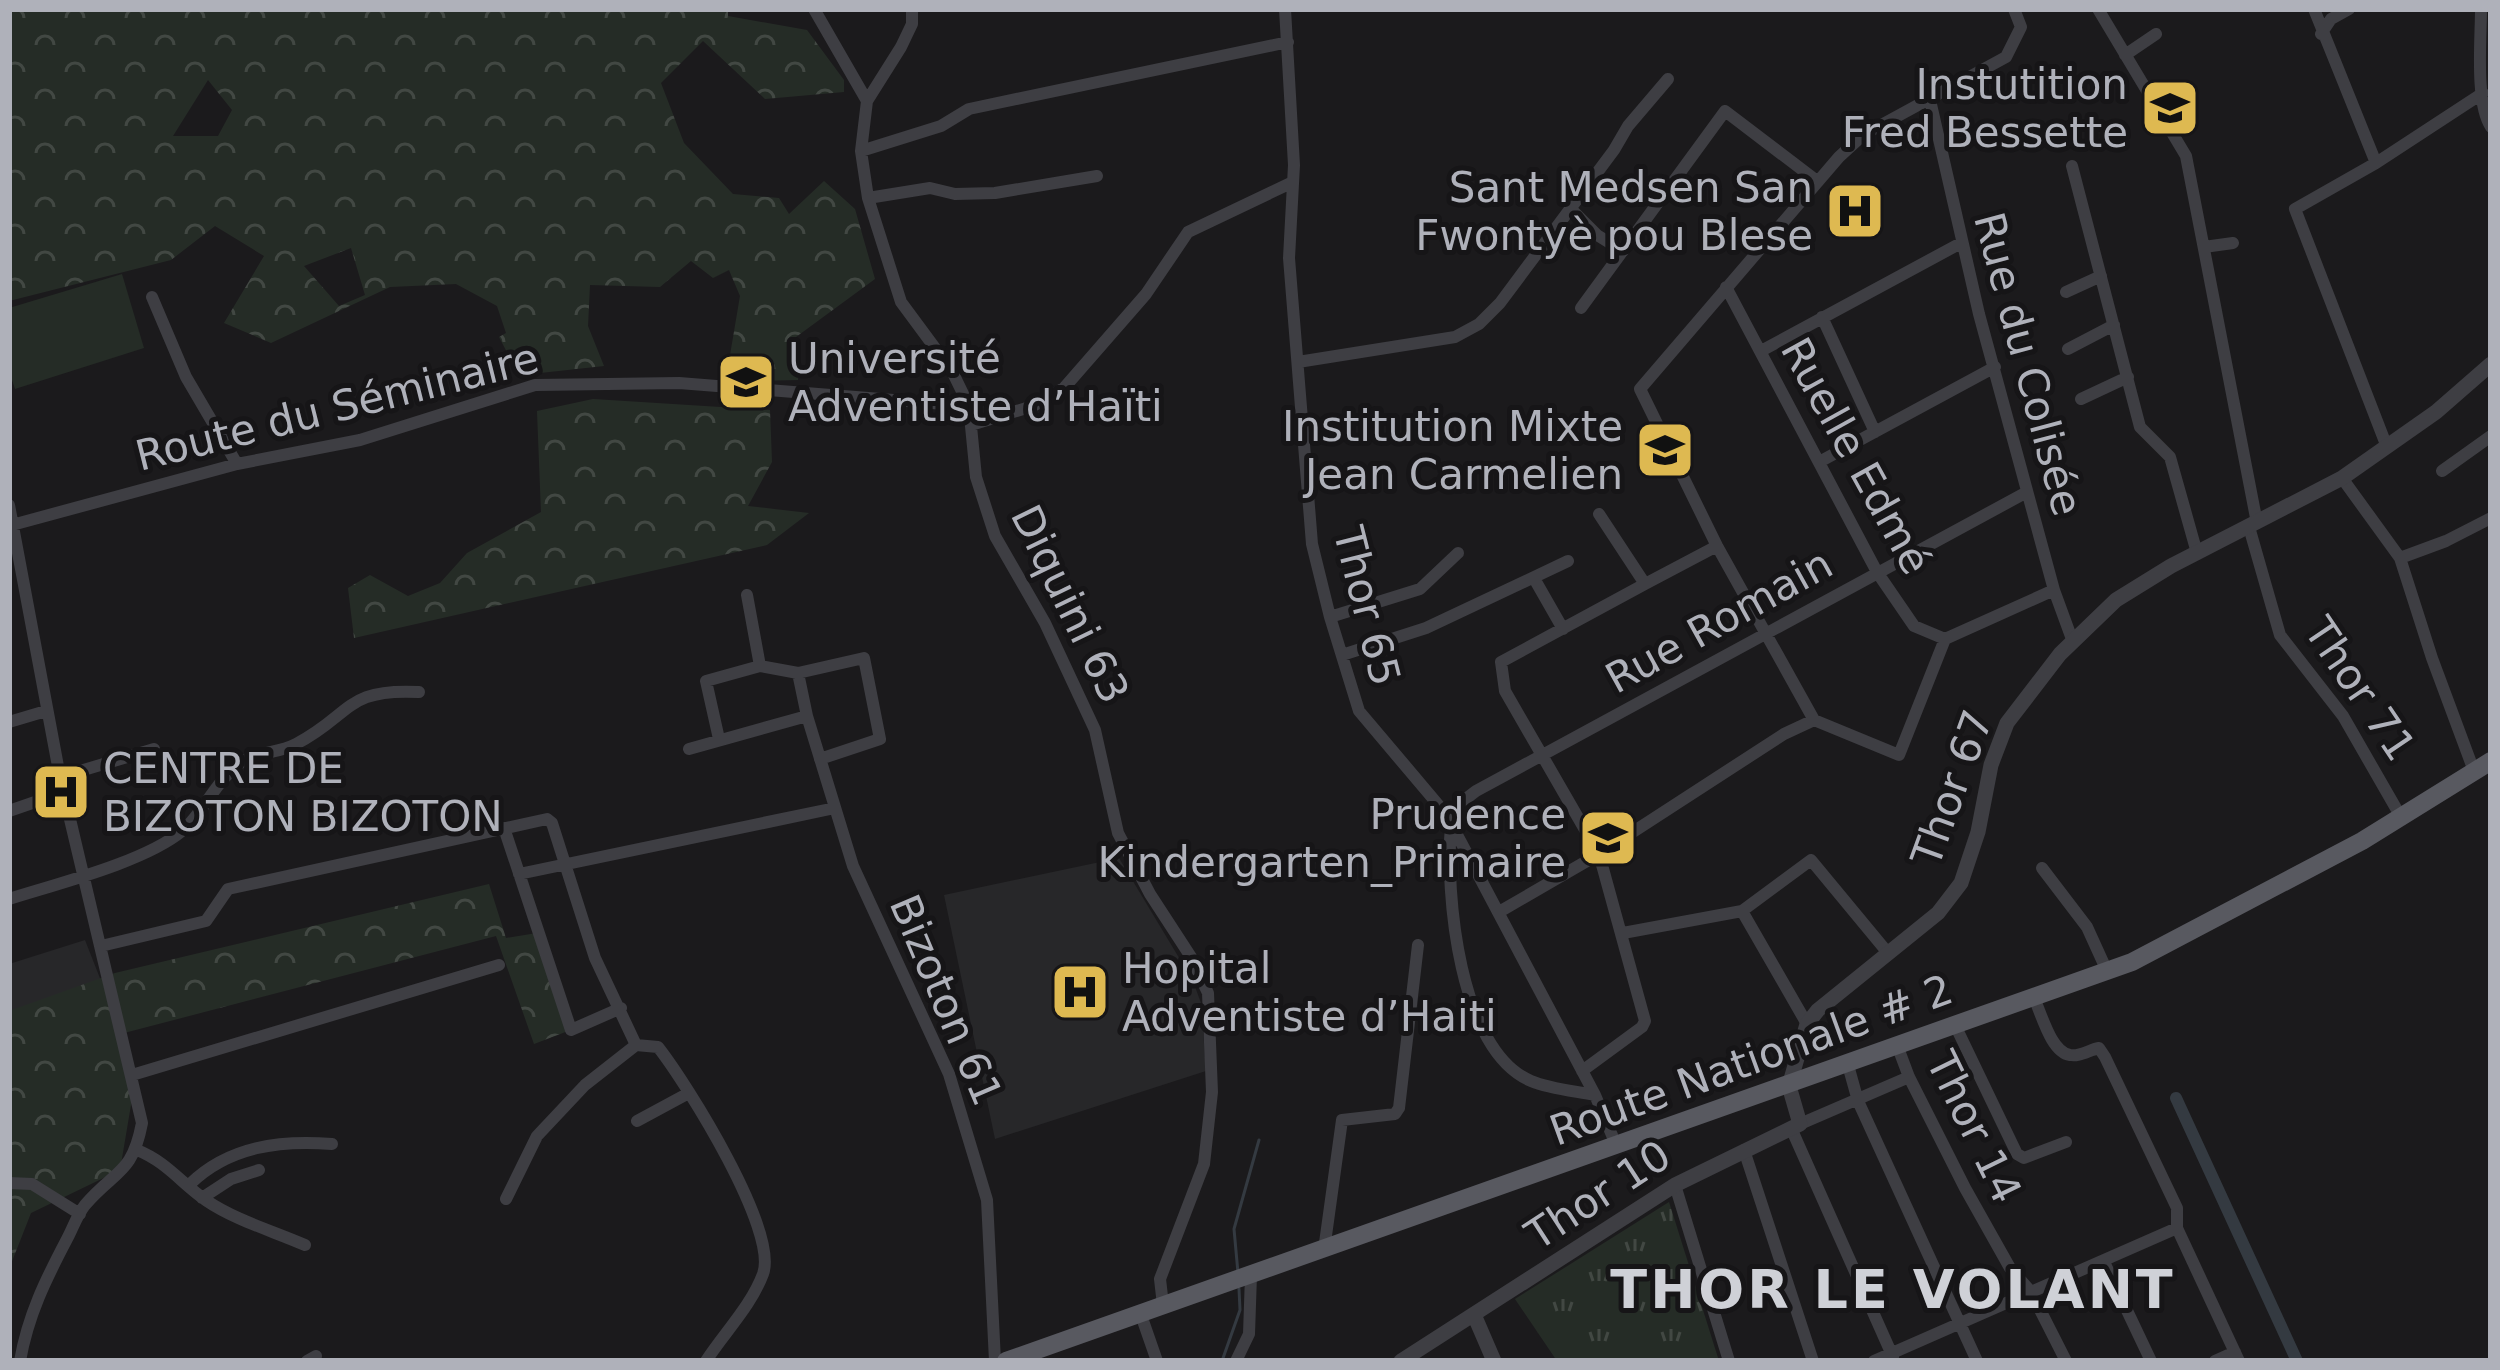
<svg xmlns="http://www.w3.org/2000/svg" width="2500" height="1370" viewBox="0 0 2500 1370" font-family="'DejaVu Sans',sans-serif">
<style>
.built{fill:#272729}
.green{fill:#252c26}
.forest{fill:url(#forest-crowns);fill-rule:evenodd}
.park{fill:url(#park-tufts)}
.lines{fill:none;stroke-linecap:round;stroke-linejoin:round}
.stream{stroke:#343a41;stroke-width:3}
.canal{stroke:#343a41;stroke-width:12}
.minor{stroke:#3e3e43;stroke-width:12}
.tertiary{stroke:#3e3e43;stroke-width:15}
.primary{stroke:#585960;stroke-width:18}
.labels{text-anchor:middle;dominant-baseline:central;stroke-width:10;stroke-linejoin:round;paint-order:stroke}
.poi-label{font-size:42px;fill:#afb1ba;stroke:#161517;text-anchor:end}
.street-label{font-size:42px;fill:#afb1ba;stroke:#161517}
.district-label{font-size:54px;font-weight:bold;letter-spacing:3px;fill:#cfd1d7;stroke:#161517}
</style>
<defs>
<pattern id="forest-crowns" width="20" height="18" patternUnits="userSpaceOnUse" patternTransform="scale(3)"><rect width="20" height="18" fill="#252c26"/><path d="M2 6a3 3 0 1 1 6 0M12 15a3 3 0 1 1 6 0" fill="none" stroke="#424843"/></pattern>
<pattern id="park-tufts" width="24" height="20" patternUnits="userSpaceOnUse" patternTransform="scale(3)"><rect width="24" height="20" fill="#252c26"/><path d="M3 7l-1-3M5 7V3M7 7l1-3M15 17l-1-3M17 17v-4M19 17l1-3" fill="none" stroke="#424843"/></pattern>
</defs>
<rect width="100%" height="100%" fill="#1b1a1c"/>
<path class="built" d="M1119 858 1193 981 1201 1003 1206 1071 995 1139 944 895Z
M85 940 116 1019 9 1055V964Z"/>
<path class="green" d="M122 274 144 348 15 389 9 371V308Z"/>
<path class="forest" d="M9 9H728V16L807 30 844 80V92L765 99 703 41 661 83 684 143 733 194 779 198 789 214 824 181 855 209 875 279 796 337 798 380 750 381 728 367 740 296 729 270 713 278 691 261 660 287 590 285 588 326 604 366 540 373 511 360 499 337 506 333 497 306 456 284 390 287 271 343 224 323 264 256 215 226 171 260 9 301ZM208 80 232 110 218 136H173ZM351 248 365 295 339 306 304 266Z
M593 399 770 410 772 462 748 506 809 513 767 545 354 638 348 588 370 575 408 596 440 583 467 553 541 512 537 411Z
M489 884 506 938 537 933 568 1031 534 1044 496 936 124 1033 135 1081 120 1170 31 1213 9 1269V1011L115 973Z"/>
<path class="park" d="M1669 1202 1719 1361H1557L1515 1299Z"/>
<g class="lines">
<path class="stream" d="M1238 1273 1234 1229 1259 1140
M1222 1361 1240 1310 1239 1289"/>
<path class="canal" d="M2176 1098 2297 1361"/>
<path class="minor" d="M814 9 867 101
M912 9V24L901 47 867 101 861 151 868 198 901 302 952 371 969 406 976 477 995 536 1045 623 1095 730 1118 833 1150 894 1191 957 1208 993 1212 1092 1204 1164 1160 1279 1163 1305
M1285 9 1294 165 1289 258 1312 544 1330 617 1359 711 1446 814 1595 1095 1617 1147
M2098 9 2186 156 2257 523
M2314 9 2376 163
M2481 9C2481 39 2475 103 2491 127
M2321 34 2331 19 2349 9
M2125 55 2156 34
M1930 100 1979 314 2054 590 2073 642
M861 151 941 126 969 109 1288 42
M2072 166 2140 427 2170 457 2197 553
M868 198 930 188 955 194 995 193 1097 176
M1571 209 1597 235 1623 251
M2204 247 2233 243
M1726 287 1877 572 1914 626 1945 639
M2066 292 2101 276
M152 297 186 377 237 464
M1581 308 1725 111 1817 181
M1822 317 1875 432
M2068 349 2114 325
M1761 351 1961 243
M1298 362 1455 337 1479 324 1500 303 1614 150 1628 126 1668 79
M2081 399 2128 377
M971 425 1033 406 1064 388 1146 294 1188 232 1293 182
M2387 447 2295 209 2376 163 2483 93
M1821 461 1995 367
M2442 471 2491 436
M2342 478 2400 558 2432 658 2474 771
M9 505 60 777 142 1123C132 1175 116 1169 85 1205 77 1215 73 1228 67 1239 46 1279 28 1315 20 1361
M1599 514 1645 584 1717 546
M12 525 237 464 360 440 535 385 679 383 969 406
M2249 527 2280 635 2343 716 2401 817
M2400 558 2446 541 2491 518
M1535 580 1563 629
M747 595 760 666
M1330 617 1420 589 1458 553
M1342 655 1426 628 1568 561
M798 673 807 716 853 866 949 1074 987 1200 995 1361
M1814 720 1717 546 1640 389 1839 157 1863 135 2006 57 2021 27 2014 9
M9 722 46 711
M719 739 706 681 760 666 798 673 864 658 880 739 820 759
M689 749 807 716
M60 777 154 749
M9 811 64 792
M1446 814 1476 791 2027 492
M1451 825C1445 893 1459 1051 1531 1081 1550 1089 1575 1091 1595 1095
M504 828 571 1030 621 1008
M2042 868 2087 927 2107 971
M519 874 835 808
M9 899C56 884 145 862 182 831 203 814 215 780 243 761 257 752 280 753 296 744 352 715 344 688 419 692
M1742 911 1807 1024
M1499 912 1599 854 1784 734 1814 720 1899 755 1945 639 2054 590
M1623 933 1742 911 1811 860 1888 953
M101 946 206 921 228 889 547 819 552 823 595 958 636 1045
M2034 998C2042 1015 2051 1052 2070 1055 2079 1057 2089 1050 2099 1048L2105 1057 2177 1208V1228L2239 1361
M1955 1025 2017 1154 2024 1158 2066 1142
M1897 1045 1909 1077 1965 1188 2010 1268 2031 1292 2066 1361
M1848 1065 1858 1101 1977 1361
M1582 1071 1642 1027 1645 1021 1599 854 1505 691 1501 662 1645 584
M132 1075 499 965
M637 1121 687 1094
M1800 1124 1909 1077
M1791 1128 1893 1357
M137 1150C167 1162 182 1184 207 1201 235 1220 273 1231 305 1245
M1744 1150 1813 1361
M9 1183 32 1184 80 1214
M190 1184C229 1146 280 1140 332 1144
M1675 1185 1729 1361
M202 1198 231 1179 259 1170
M506 1199 537 1136 585 1085 636 1045 658 1047C687 1084 779 1231 763 1274 751 1306 725 1332 706 1361
M1324 1250 1342 1120 1395 1114 1399 1108 1418 945
M2104 1262 2151 1361
M1141 1315 1157 1361
M307 1361 316 1356
M1236 1361 1249 1334 1251 1275
M1874 1361 2177 1228
M2215 1361 2235 1352"/>
<path class="tertiary" d="M1475 1317 1494 1361
M1401 1361 1675 1185 1800 1124 1789 1086 1807 1024 1818 1010 1938 913 1961 883 1978 832 1991 765 2007 723 2060 654 2116 600 2171 566 2342 478 2436 412 2491 364"/>
<path class="primary" d="M1006 1361 2132 962 2362 841 2491 761"/>
</g>
<defs>
<g id="school-square" transform="scale(3)"><rect x="-9" y="-9" width="18" height="18" rx="4" fill="#deb951" stroke="#161517"/><path d="M0-5L7-2L0 1L-7-2ZM-4 1L0 2.5L4 1V4Q0 6-4 4Z" fill="#111"/></g>
<g id="hospital-square" transform="scale(3)"><rect x="-9" y="-9" width="18" height="18" rx="4" fill="#deb951" stroke="#161517"/><path d="M-5-5h3v3.5h4V-5h3V5h-3V1.5h-4V5h-3Z" fill="#111"/></g>
</defs>
<g fill-rule="evenodd">
<use href="#school-square" x="2170" y="108"/>
<use href="#hospital-square" x="1855" y="211"/>
<use href="#school-square" x="746" y="382"/>
<use href="#school-square" x="1665" y="450"/>
<use href="#hospital-square" x="61" y="792"/>
<use href="#school-square" x="1608" y="838"/>
<use href="#hospital-square" x="1080" y="992"/>
</g>
<g class="labels">
<g class="poi-label">
<text x="2128" y="84">Instutition<tspan x="2128" dy="48">Fred Bessette</tspan></text>
<text x="1813" y="187">Sant Medsen San<tspan x="1813" dy="48">Fwontyè pou Blese</tspan></text>
<text x="788" y="358" text-anchor="start">Université<tspan x="788" dy="48">Adventiste d’Haïti</tspan></text>
<text x="1623" y="426">Institution Mixte<tspan x="1623" dy="48">Jean Carmelien</tspan></text>
<text x="103" y="768" text-anchor="start">CENTRE DE<tspan x="103" dy="48">BIZOTON BIZOTON</tspan></text>
<text x="1566" y="814">Prudence<tspan x="1566" dy="48">Kindergarten_Primaire</tspan></text>
<text x="1122" y="968" text-anchor="start">Hopital<tspan x="1122" dy="48">Adventiste d’Haiti</tspan></text>
</g>
<g class="street-label">
<text transform="translate(2028 364) rotate(75)">Rue du Colisée</text>
<text transform="translate(337 407) rotate(-14)">Route du Séminaire</text>
<text transform="translate(1856 456) rotate(61)">Ruelle Edmé</text>
<text transform="translate(1070 604) rotate(64)">Diquini 63</text>
<text transform="translate(1367 606) rotate(76)">Thor 65</text>
<text transform="translate(1719 621) rotate(-29)">Rue Romain</text>
<text transform="translate(2360 689) rotate(56)">Thor 71</text>
<text transform="translate(1952 788) rotate(-70)">Thor 67</text>
<text transform="translate(946 1000) rotate(67)">Bizoton 61</text>
<text transform="translate(1751 1060) rotate(-20)">Route Nationale # 2</text>
<text transform="translate(1974 1127) rotate(64)">Thor 14</text>
<text transform="translate(1598 1195) rotate(-33)">Thor 10</text>
</g>
<g class="district-label">
<text x="1893" y="1289">THOR LE VOLANT</text>
</g>
</g>
<rect width="2500" height="1370" fill="none" stroke="#afb1ba" stroke-width="24"/>
</svg>
